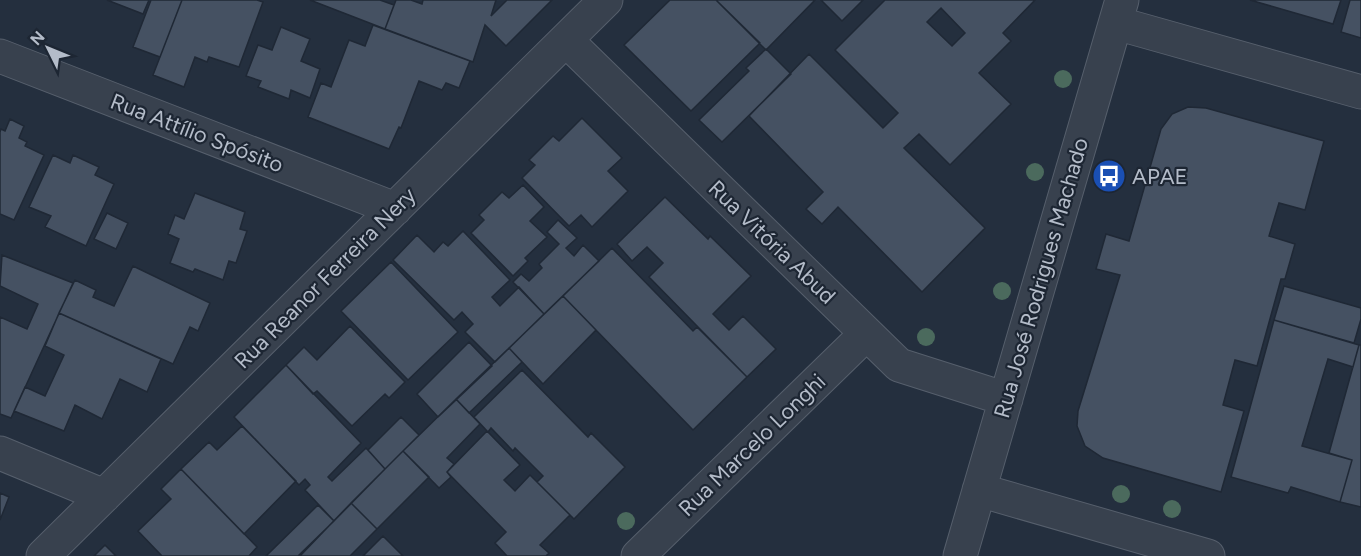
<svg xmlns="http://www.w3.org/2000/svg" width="1361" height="556" viewBox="0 0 1361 556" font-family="Figtree,sans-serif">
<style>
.building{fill:#455162;stroke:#1f2835;stroke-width:1.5;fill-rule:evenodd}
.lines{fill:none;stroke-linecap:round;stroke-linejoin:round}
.minor-casing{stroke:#565f6c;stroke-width:35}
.minor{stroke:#38414e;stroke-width:33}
.tree{fill:#4b6a5d}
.labels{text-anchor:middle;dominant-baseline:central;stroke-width:4.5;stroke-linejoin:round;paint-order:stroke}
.street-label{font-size:22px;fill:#b4bcc9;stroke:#1d2633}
.poi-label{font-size:22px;fill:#b4bcc9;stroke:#1d2633;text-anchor:start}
</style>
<rect width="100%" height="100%" fill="#242f3e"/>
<path class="building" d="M107 0H149L143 14Z
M151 0H182L160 57 133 47Z
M182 0H257L263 2 239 67 209 57 207 62 195 57 184 87 153 75Z
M310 0H380L394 5 385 29Z
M396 0H411L422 4 423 0H496L491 16 507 0H552L506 46 485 25 473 62 385 29Z
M670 0H716L760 43 691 111 624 45Z
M716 0H815L766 50Z
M821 0H863L842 21Z
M885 0H1035L1003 33 1011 41 979 73 1011 104 950 165 919 134 904 148 985 228 922 292 838 207 822 224 806 209 823 192 749 116 809 54 883 128 898 113 835 50ZM941 8 965 33 952 46 927 22Z
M1250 0H1341L1333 24Z
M1350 0H1361V38L1341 32Z
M373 25 470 61 459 88 446 83 442 90 419 81 401 128 399 127 389 149 308 117 321 83 331 87 349 40 365 46Z
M281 27 310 39 301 61 320 69 310 98 291 90 289 99 258 87 261 81 246 76 258 45 272 50Z
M766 49 791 74 722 142 699 120 749 71 746 68Z
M1188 107 1206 108 1324 141 1305 210 1279 203 1269 236 1295 244 1285 279H1281L1257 366 1235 360 1223 405 1244 411 1221 492 1103 458 1085 446 1077 426 1078 411 1120 275 1096 269 1106 234 1129 241 1161 129 1172 114Z
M582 118 622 158 608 171 628 191 592 227 581 215 569 226 522 178 535 165 529 160 553 136 559 141Z
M10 119 24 126 19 138 27 142 25 146 44 155 14 220 0 214V132L1 129 5 131Z
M53 155 70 163 73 155 99 167 95 175 114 184 86 246 45 227 51 216 29 207Z
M523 185 544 207 530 221 547 237 525 258 528 261 513 276 471 233 484 220 479 215 502 192 509 198Z
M195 193 245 212 240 229 247 231 236 263 229 261 223 280 195 269 193 272 170 263 179 239 168 234 175 215 184 219Z
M665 197 708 239 710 236 751 276 713 314 729 330 743 316 776 349 747 377 649 277 663 263 647 247 632 261 617 244Z
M107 213 128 223 116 249 94 239Z
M558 220 577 238 566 248 574 256 583 245 599 261 544 314 513 282 521 274 529 281 542 268 539 264 559 244 547 232Z
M463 231 510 280 492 297 500 306 519 287 544 314 495 362 465 332 473 324 462 312 454 320 393 260 417 235 434 252 443 242 448 246Z
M612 248 693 331 697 327 747 377 693 430 563 296Z
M2 255 73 283 11 418 0 414V317L27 329 38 304 0 286Z
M391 262 458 332 408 380 341 311Z
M133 266 210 303 198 331 190 327 173 364 59 313 75 280 96 290 93 297 114 306Z
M1284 286 1361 308V319L1354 343 1274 320Z
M563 296 596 330 543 384 509 348Z
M59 313 161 359 147 392 120 379 102 419 75 405 64 431 14 411 25 387 45 396 64 355 45 346Z
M1274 320 1359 345 1353 367 1328 359 1302 446 1352 460 1340 502 1291 487 1288 493 1231 477Z
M350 326 405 382 389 398 385 394 352 426 317 391 313 394 286 365 304 347 317 360Z
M469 342 492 366 438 417 417 394Z
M1359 345H1361V507L1340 502 1352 460 1329 453Z
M509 348 522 362 469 413 456 399Z
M286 365 361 443 328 477 332 481 366 448 385 469 334 521 305 490 310 485 305 479 299 485 234 417Z
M522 370 588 437 591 433 625 467 574 519 537 482 543 476 515 448 513 451 491 428 488 432 474 417Z
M456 399 480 424 447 458 454 464 447 472 451 477 439 488 403 451Z
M401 417 419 435 385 469 368 450Z
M242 426 296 481 244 534 181 469 209 442 217 450Z
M487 431 520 465 504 480 515 491 530 475 570 515 540 545 549 553 546 556H507L495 543 506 532 447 472Z
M403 451 429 477 377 529 351 503Z
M181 469 257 547 249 556H162L138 531 171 499 161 489Z
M0 493 9 497 0 520Z
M351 503 377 529 350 556H300Z
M318 505 334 521 298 556H266Z
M383 536 403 556H363Z
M105 545 116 556H94Z"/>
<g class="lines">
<g class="minor-casing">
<path id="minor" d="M1116 23 1361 92
M566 40 899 365 1006 399
M0 56 395 209
M0 453 104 496
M979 490 1208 556
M43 556 606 0
M638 556 866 334
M960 556 1122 0"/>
</g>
<use href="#minor" class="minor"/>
</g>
<g class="tree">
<circle cx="1063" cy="79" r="9"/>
<circle cx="1035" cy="172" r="9"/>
<circle cx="1002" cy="291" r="9"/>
<circle cx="926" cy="337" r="9"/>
<circle cx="1121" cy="494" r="9"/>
<circle cx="1172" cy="509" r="9"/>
<circle cx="626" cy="521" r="9"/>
</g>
<defs>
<g id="bus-disc" transform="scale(1.725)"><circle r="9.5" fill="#1a4fb4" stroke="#1d2633"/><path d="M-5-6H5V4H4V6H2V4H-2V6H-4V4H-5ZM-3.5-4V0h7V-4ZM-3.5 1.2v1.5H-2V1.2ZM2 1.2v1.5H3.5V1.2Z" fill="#fff"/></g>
</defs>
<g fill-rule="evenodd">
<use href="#bus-disc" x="1109" y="176"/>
</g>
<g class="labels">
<g class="street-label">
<text transform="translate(197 133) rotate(21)">Rua Attílio Spósito</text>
<text transform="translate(772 242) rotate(44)">Rua Vitória Abud</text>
<text transform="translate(325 278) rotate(-45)">Rua Reanor Ferreira Nery</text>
<text transform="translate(1041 278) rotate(-74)">Rua José Rodrigues Machado</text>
<text transform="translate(752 445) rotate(-44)">Rua Marcelo Longhi</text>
</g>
<g class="poi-label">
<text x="1132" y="176">APAE</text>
</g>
</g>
<g transform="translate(48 48) rotate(313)" stroke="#1d2633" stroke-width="4.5" paint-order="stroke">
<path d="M0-4.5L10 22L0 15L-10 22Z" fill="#b4bcc9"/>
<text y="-9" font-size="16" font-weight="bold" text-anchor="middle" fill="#b4bcc9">N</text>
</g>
</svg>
